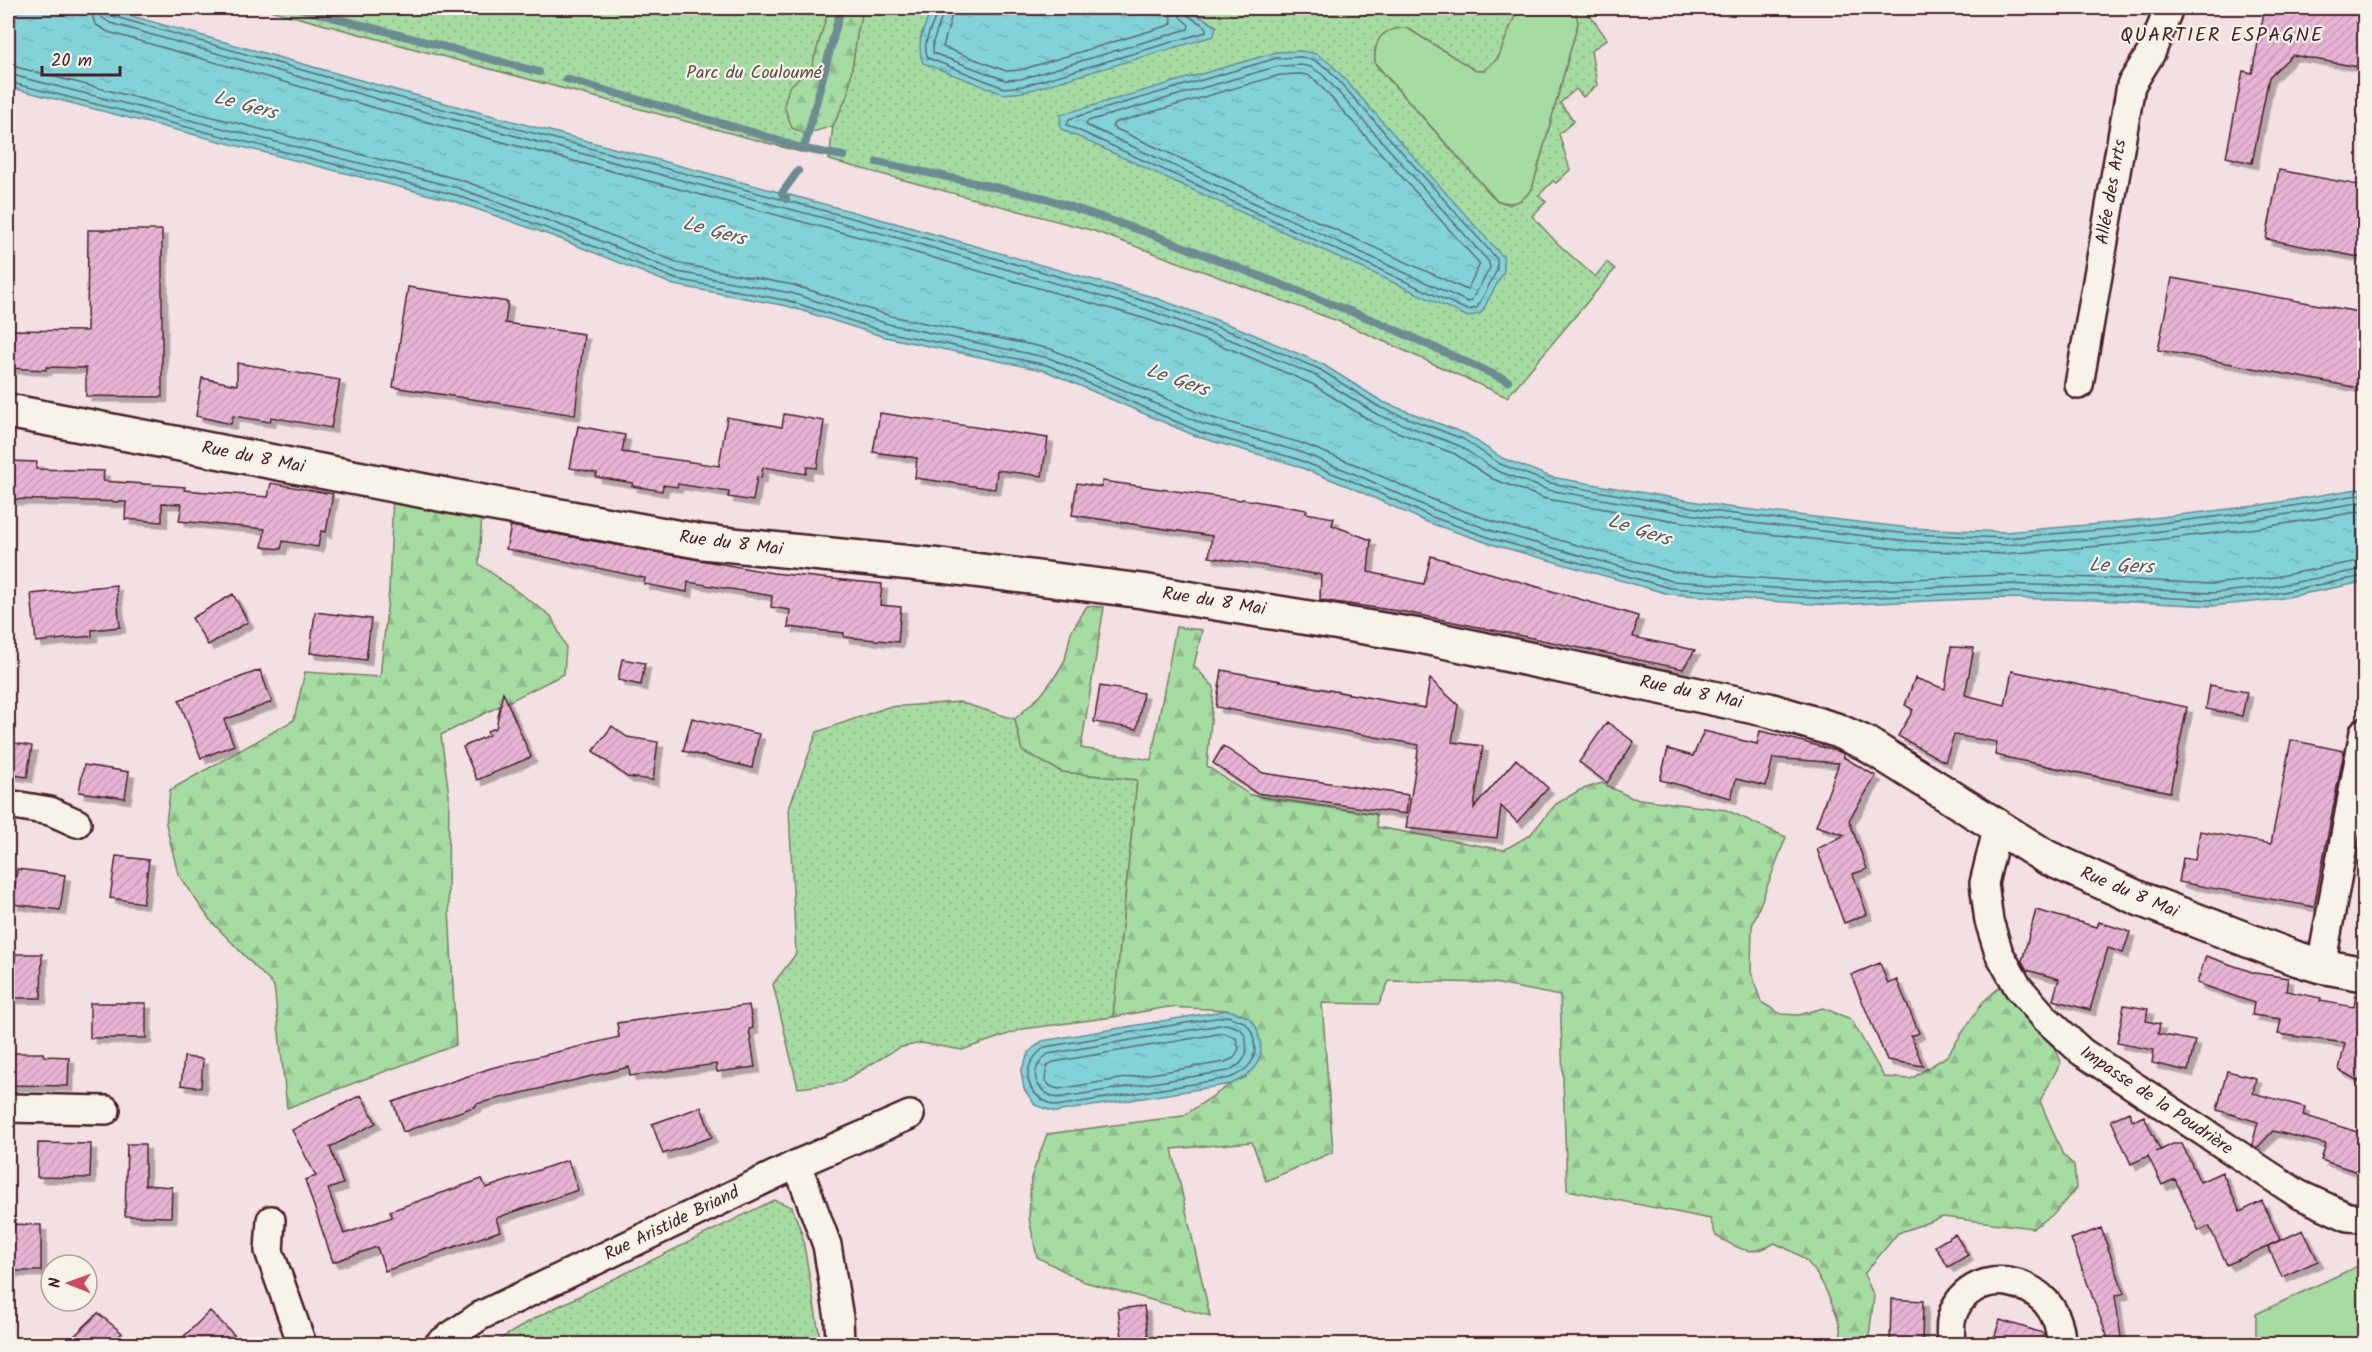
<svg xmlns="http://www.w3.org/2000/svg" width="2372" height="1352" viewBox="0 0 2372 1352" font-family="Kalam,sans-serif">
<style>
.grass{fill:url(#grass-dots);stroke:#787e66;stroke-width:1.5}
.forest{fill:url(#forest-firs);stroke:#787e66;stroke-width:1.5}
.garden{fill:#a5dca1;stroke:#787e66;stroke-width:1.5}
.water{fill:url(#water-ripples);stroke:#6c8b93;stroke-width:1.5}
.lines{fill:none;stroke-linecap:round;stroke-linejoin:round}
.shore{stroke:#606770;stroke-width:1.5}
.stream{stroke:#6c8b93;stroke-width:8}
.building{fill:url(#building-hatch);stroke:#4a1f2b;stroke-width:1.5;filter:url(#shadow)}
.minor-casing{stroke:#4a1f2b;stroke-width:32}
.tertiary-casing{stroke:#4a1f2b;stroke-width:38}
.minor{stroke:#f7f3e8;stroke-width:27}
.tertiary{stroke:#f7f3e8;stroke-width:33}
.labels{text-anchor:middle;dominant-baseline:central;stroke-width:4.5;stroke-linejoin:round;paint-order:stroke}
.park-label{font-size:18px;fill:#614e48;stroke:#f7f3e8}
.street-label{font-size:18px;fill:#4a1f2b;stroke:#f7f3e8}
.neighbourhood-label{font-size:20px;letter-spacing:1.5px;fill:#4a1f2b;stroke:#f7f3e8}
.water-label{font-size:20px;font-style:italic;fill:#5b555f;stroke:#f7f3e8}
</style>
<defs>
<pattern id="grass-dots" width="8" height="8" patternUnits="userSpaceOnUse" patternTransform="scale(1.5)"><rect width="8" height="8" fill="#a5dca1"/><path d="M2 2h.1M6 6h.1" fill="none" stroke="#90bc8b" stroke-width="1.8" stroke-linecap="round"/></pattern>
<pattern id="forest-firs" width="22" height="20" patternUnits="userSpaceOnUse" patternTransform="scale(1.5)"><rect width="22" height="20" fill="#a5dca1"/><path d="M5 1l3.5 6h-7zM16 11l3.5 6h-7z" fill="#90bc8b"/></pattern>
<pattern id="water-ripples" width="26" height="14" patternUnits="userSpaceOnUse" patternTransform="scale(1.5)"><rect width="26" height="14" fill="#82d3d8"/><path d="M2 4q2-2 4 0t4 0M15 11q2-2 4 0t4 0" fill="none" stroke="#72b5ba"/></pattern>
<pattern id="building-hatch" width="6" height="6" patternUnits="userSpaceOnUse" patternTransform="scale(1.5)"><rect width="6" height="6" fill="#e6b5d4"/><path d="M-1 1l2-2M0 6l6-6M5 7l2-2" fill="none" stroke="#c79bb6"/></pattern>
<filter id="shadow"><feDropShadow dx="5.5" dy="5.5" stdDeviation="0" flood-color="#0004"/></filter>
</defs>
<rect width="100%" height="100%" fill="#f2e0e2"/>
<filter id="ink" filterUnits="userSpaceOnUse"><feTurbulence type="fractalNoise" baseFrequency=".0167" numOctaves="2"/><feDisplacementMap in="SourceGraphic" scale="12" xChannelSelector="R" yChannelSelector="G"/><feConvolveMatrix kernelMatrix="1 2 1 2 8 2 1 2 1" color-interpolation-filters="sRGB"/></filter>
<g filter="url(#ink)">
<path class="grass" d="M262 8H838L801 152Z
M864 8H932L920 39 1216 26 1187 8H1518L1498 58 1484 71H1476L1407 28 1375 48V64L1496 200 1510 205 1532 189 1578 23 1575 8H1592L1587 11 1607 39 1591 51 1597 85 1583 97 1576 89 1560 103 1574 121 1559 134 1570 170 1556 183 1553 181 1539 195 1546 202 1532 216 1557 243 1595 277 1607 262 1615 269 1507 397 1343 323 1094 231 829 160 833 126 848 94 858 29Z
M959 702 1015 719 1023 751 1062 772 1137 780 1113 1017 1023 1029 962 1050 921 1043 898 1048 840 1083 798 1088 773 984 796 954 789 808 817 732 888 707Z
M774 1200 792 1207 802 1234 821 1344H492L535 1318Z"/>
<path class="forest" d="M829 8H864L858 29 848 94 833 126 806 134 792 128 784 106 789 87 811 69Z
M393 496 482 511 479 564 551 616 566 647 564 674 441 735 449 795 448 889 456 1045 287 1108 274 986 210 920 178 874 166 824 170 790 294 720 305 672 380 677 389 589Z
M1087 606 1104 607 1081 748 1151 760 1176 627 1202 630 1194 666 1214 687 1207 766 1250 795 1376 814 1377 827 1504 850 1530 835 1556 804 1580 790 1602 783 1632 798 1726 810 1786 837 1752 926 1751 971 1761 1002 1781 1014 1799 1015 1823 1008 1851 1019 1884 1077 1911 1079 1947 1056 1982 1003 2003 984 2050 1035 2061 1062 2040 1101 2063 1155 2074 1165 2076 1188 2054 1214 2033 1228 1943 1217 1898 1233 1864 1274 1874 1296 1868 1344H1841C1844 1323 1821 1273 1804 1259 1796 1252 1784 1248 1775 1243 1749 1258 1740 1249 1716 1236L1710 1219 1567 1190 1560 996 1494 983 1389 981 1379 1004 1322 1003 1333 1152 1266 1181 1252 1142 1172 1149 1210 1316 1085 1282 1037 1257 1029 1218 1031 1178 1047 1134 1183 1116 1231 1084 1246 1077 1228 1010 1168 1007 1113 1017 1137 780 1062 772 1022 751 1015 719 1041 695 1056 675 1065 660 1071 632Z"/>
<path class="garden" d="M1518 8H1575L1578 23 1532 189C1521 203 1513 206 1496 200L1375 63C1374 39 1381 28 1407 28L1476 71H1484L1498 58Z
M2364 1263V1344H2256V1314Z"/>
<path class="water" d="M8 8H103L392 89 895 223 1153 297 1241 329 1322 364 1383 402 1466 434 1502 458 1551 477 1727 507 1910 528 2004 532 2111 523 2255 506 2364 488V582L2272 600 2212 606 2097 600 2001 598 1828 605 1669 594 1491 544 1427 522 1350 487 1292 464 1198 437 1046 371 885 337 787 306 674 285 558 238 454 201 8 87Z
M932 8H1187L1216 26 1214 36 1024 92 1003 94 923 63C915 43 925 26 932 8Z
M1301 51 1317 54 1332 65 1503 257 1504 271 1481 313 1468 317 1061 129 1060 115 1277 52Z
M1228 1010C1235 1012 1245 1015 1250 1019 1257 1025 1258 1032 1260 1041 1264 1063 1251 1075 1231 1084L1055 1112 1035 1105 1024 1089 1021 1071 1029 1052 1042 1041Z"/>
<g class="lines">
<path class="shore" d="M90 8 95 24 108 32 386 111 889 245 1146 319 1233 350 1312 384 1374 423 1455 454 1493 479 1546 499 1724 529 1908 550 2003 554 2113 545 2258 528 2364 511
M99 8 101 17 110 23 388 102 891 236 1148 310 1236 342 1316 376 1378 415 1460 446 1497 471 1548 490 1725 520 1909 541 2004 545 2112 537 2257 519 2364 502
M107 8 108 13 112 16 390 95 893 229 1151 303 1239 335 1319 369 1381 408 1463 439 1500 464 1550 483 1726 513 1909 534 2004 538 2111 529 2256 512 2364 494
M938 8C935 25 920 41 928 58L1004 88 1023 86 1206 32V27L1187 15 1185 8
M945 8 933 42V53L1005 80 1021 79 1188 29 1189 25 1180 17 1177 8
M954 8 943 47 1006 71 1020 70 1170 25 1172 22 1168 8
M1301 57 1314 60 1328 69 1497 259V270L1477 308 1467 310 1067 125 1069 119 1277 58Z
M8 65 461 180 566 217 681 264 793 285 891 316 1051 349 1206 416 1301 443 1359 466 1436 501 1498 523 1673 572 1828 583 2001 575 2098 578 2212 584 2269 578 2364 560
M1301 65 1311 67 1323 75 1489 262 1490 268 1471 301 1468 302 1086 125 1088 121 1279 66Z
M8 74 458 188 563 226 678 272 791 293 888 324 1049 358 1203 424 1297 451 1355 474 1432 509 1496 532 1672 581 1828 592 2001 584 2098 587 2212 593 2271 587 2364 569
M1300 74 1308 75 1317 82 1480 264 1467 290 1112 127 1114 123 1280 75Z
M8 82 456 195 560 233 676 279 789 301 886 332 1047 365 1200 432 1294 458 1352 481 1430 516 1493 539 1670 588 1828 599 2001 592 2098 594 2212 600 2272 594 2364 576
M1227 1016C1232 1018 1241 1020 1245 1023 1251 1028 1253 1034 1254 1041 1258 1061 1247 1071 1230 1078L1056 1106C1024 1095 1018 1068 1045 1047Z
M1226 1024C1230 1025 1236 1027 1240 1029 1244 1032 1246 1037 1246 1042 1249 1058 1241 1065 1228 1071L1057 1098C1033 1090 1028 1070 1048 1054Z
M1224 1033 1236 1038 1239 1049 1234 1058 1225 1062 1058 1089 1050 1086 1045 1080 1047 1066 1053 1062Z"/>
<path class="stream" d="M298 8 539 72
M566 79 752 132 804 149 844 156
M804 149 841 8
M877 162 1045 198 1151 234 1378 322 1508 381
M786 199 782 193 798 171"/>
</g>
<path class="building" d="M2265 8H2364V68L2292 55 2269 77 2252 163 2226 157 2243 71 2252 73Z
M2279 170 2364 186V258L2266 239Z
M88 230H162V397L86 396V368L46 367V370L8 368V330L87 331Z
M2172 278 2364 313V389L2158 350Z
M408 287 508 302 505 323 584 334 575 415 393 387Z
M237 363 340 380 331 428 271 417 270 422 233 416 231 424 196 416 202 378 237 385Z
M880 413 1048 438 1042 476 997 470 995 489 915 478 917 458 873 452Z
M784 414 824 421 817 468 807 467 806 474 763 467 761 478 757 477 753 501 728 497 729 492 678 484 677 487 663 485 662 491 632 486 633 483 596 477 597 473 570 468 578 426 625 435 622 452 719 466 727 417 782 427Z
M8 461 37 462 36 469 104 471 103 481 185 487 184 490 268 497 271 483 333 494 326 532 321 531 318 547 283 541 281 549 262 547 265 529 179 521 182 504 162 503V522L125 519 126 502 8 499Z
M1102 481 1241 500 1242 499 1307 510 1306 513 1334 518 1332 525 1371 540 1368 572 1424 584 1431 556 1638 616 1633 637 1695 650 1683 669 1405 612 1320 600 1321 575 1209 557 1212 536 1072 515 1077 483 1102 487Z
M511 526 773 573 882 584 880 605 901 607 898 642 844 637V633L788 627 790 610 771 607 772 596 688 582 687 592 644 584 645 578 506 549Z
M116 585 120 627 92 630V636L36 642 31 594Z
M233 594 248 622 208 645 192 618Z
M315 612 371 619 366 660 310 653Z
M1951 647 1974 648 1965 695 2005 705 2012 671 2187 707 2170 792 1995 755 1997 742 1954 735 1945 762 1898 736 1913 710 1905 705 1915 678 1945 689Z
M622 659 645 663 641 685 618 680Z
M260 670 272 702 224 720 234 745 201 758 179 700Z
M1222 670 1425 708 1430 679 1458 705 1452 742 1483 746 1474 808 1516 759 1548 788 1517 822 1501 806 1497 838 1406 828 1419 745 1216 707Z
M2210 685 2247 692 2242 716 2206 709Z
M1100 686 1143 693 1137 729 1094 722Z
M503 692 531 757 477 780 463 747 489 735 487 731 496 728Z
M692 718 759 734 752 768 683 751Z
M1607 722 1634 742 1607 783 1579 762Z
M612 726 627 737 658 742 653 780 627 777 593 751Z
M1704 731 1757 744 1760 731 1778 735 1840 752 1843 754V757L1876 776 1849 820 1867 869 1853 874 1867 914 1844 923 1817 849 1845 835 1816 826 1839 763 1773 758 1766 786 1736 779 1731 798 1660 780 1668 749 1693 756Z
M2291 740 2344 751 2314 907 2179 882 2183 858 2195 860 2200 831 2271 844Z
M8 742 32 746 27 777 8 774Z
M1223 746 1263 773 1408 795 1406 814 1256 793 1213 763Z
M84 765 129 772 125 798 79 792Z
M116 856 149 860 143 903 110 898Z
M17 869 65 875 60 910 13 904Z
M2036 910 2097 927 2099 922 2130 932 2123 953 2108 948 2090 1010 2053 1000 2059 979 2027 970 2022 961Z
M12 954H42L41 998H12Z
M2206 956 2255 973 2288 978 2286 991 2321 998 2320 1001 2354 1007 2356 995 2364 996V1084L2339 1070 2345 1043 2278 1034 2281 1019 2252 1015 2254 1003 2197 983Z
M1880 963 1888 984 1897 980 1903 995 1919 1033 1911 1036 1923 1066 1887 1060 1851 975Z
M90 1003H146V1038H90Z
M749 1005 753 1028 749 1029 755 1067 717 1072 716 1064 630 1076 629 1067 476 1104V1106L403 1132 393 1102 491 1068 619 1037 617 1023Z
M2124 1005 2148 1009 2146 1021 2160 1024 2158 1034 2195 1041 2188 1071 2152 1063 2154 1050 2117 1043Z
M11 1053H43L44 1056 69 1057 68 1086 10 1085Z
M184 1057 203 1059 201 1088 181 1085Z
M2227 1071 2256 1078 2253 1093 2305 1107 2303 1115 2364 1134V1174L2321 1160 2326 1144 2273 1131 2257 1148 2252 1145 2258 1122 2217 1110Z
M361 1095 376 1123 330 1147 343 1184 328 1189 344 1234 392 1217 390 1211 482 1179 486 1188 568 1160 578 1190 496 1218 500 1231 385 1271 377 1247 333 1262 305 1180 316 1176 292 1130Z
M701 1107 712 1137 663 1154 652 1124Z
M2129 1112 2133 1121 2144 1116 2160 1150 2156 1152 2173 1144H2182L2200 1182 2222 1172 2240 1212 2262 1201 2280 1240 2227 1265 2209 1226 2199 1231 2175 1179 2162 1185 2148 1156 2131 1164 2111 1120Z
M38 1143 91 1144 90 1178 37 1177Z
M127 1144H145V1185L172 1187 171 1217 125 1216Z
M8 1224 41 1225V1271H8Z
M2101 1228 2124 1293 2115 1296 2122 1344H2110L2071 1239Z
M2303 1230 2318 1261 2282 1277 2268 1246Z
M1955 1234 1968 1255 1948 1267 1935 1246Z
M1891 1299 1923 1301 1922 1344H1890Z
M1144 1306 1149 1344H1123L1118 1309Z
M210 1311 243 1344H176Z
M98 1313 122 1333 110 1344H66Z
M2000 1320 2043 1333 2045 1344H1992Z"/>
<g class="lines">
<g class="minor-casing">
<path id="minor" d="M2079 385 2131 85 2151 53 2169 8
M8 804 50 811 77 823
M1998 826 1984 883 1989 921 1999 953 2018 987 2046 1019 2082 1052 2298 1194 2348 1217 2364 1218
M2321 966 2364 732
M8 1108 106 1110
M797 1164 827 1245 839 1318 840 1344
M271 1220 269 1251 302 1344
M439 1344 480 1316 797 1164 910 1115
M1950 1344C1951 1337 1950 1329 1951 1321 1964 1259 2061 1273 2061 1344"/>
</g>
<g class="tertiary-casing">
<path id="tertiary" d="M8 411 466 499 703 542 941 566 1142 591 1420 636 1769 710 1836 730 1865 743 2046 857 2140 899 2295 958 2321 966 2364 974"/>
</g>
<use href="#minor" class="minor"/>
<use href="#tertiary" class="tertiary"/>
</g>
</g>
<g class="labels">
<g class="park-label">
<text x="754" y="73">Parc du Couloumé</text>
</g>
<g class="street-label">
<text transform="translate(2112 192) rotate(-80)">Allée des Arts</text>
<text transform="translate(253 458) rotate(11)">Rue du 8 Mai</text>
<text transform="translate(731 544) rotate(7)">Rue du 8 Mai</text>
<text transform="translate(1214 602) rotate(9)">Rue du 8 Mai</text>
<text transform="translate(1691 693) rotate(12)">Rue du 8 Mai</text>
<text transform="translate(2129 893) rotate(23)">Rue du 8 Mai</text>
<text transform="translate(2156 1101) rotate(34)">Impasse de la Poudrière</text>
<text transform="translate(672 1224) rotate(-26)">Rue Aristide Briand</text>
</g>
<g class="neighbourhood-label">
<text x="2222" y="36">QUARTIER ESPAGNE</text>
</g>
<g class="water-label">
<text transform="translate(245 106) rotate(15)">Le Gers</text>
<text transform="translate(714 232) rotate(15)">Le Gers</text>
<text transform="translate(1177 381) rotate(19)">Le Gers</text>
<text transform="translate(1639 531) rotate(18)">Le Gers</text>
<text transform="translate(2121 567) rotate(2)">Le Gers</text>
</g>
</g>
<rect width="2372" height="1352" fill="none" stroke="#f7f3e8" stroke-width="30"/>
<rect x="15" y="15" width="2342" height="1322" fill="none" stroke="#4a1f2b" stroke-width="2" filter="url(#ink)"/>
<g transform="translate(69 1283) rotate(271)"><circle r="28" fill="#f7f3e8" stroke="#b29e9c" stroke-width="1.5"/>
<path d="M0-4.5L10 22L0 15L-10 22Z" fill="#d1495b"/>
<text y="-9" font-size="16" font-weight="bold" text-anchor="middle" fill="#4a1f2b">N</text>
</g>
<path d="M42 66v9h78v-9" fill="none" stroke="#4a1f2b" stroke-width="3"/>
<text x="51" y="66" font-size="18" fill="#4a1f2b" stroke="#f7f3e8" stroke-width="4.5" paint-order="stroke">20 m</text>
</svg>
